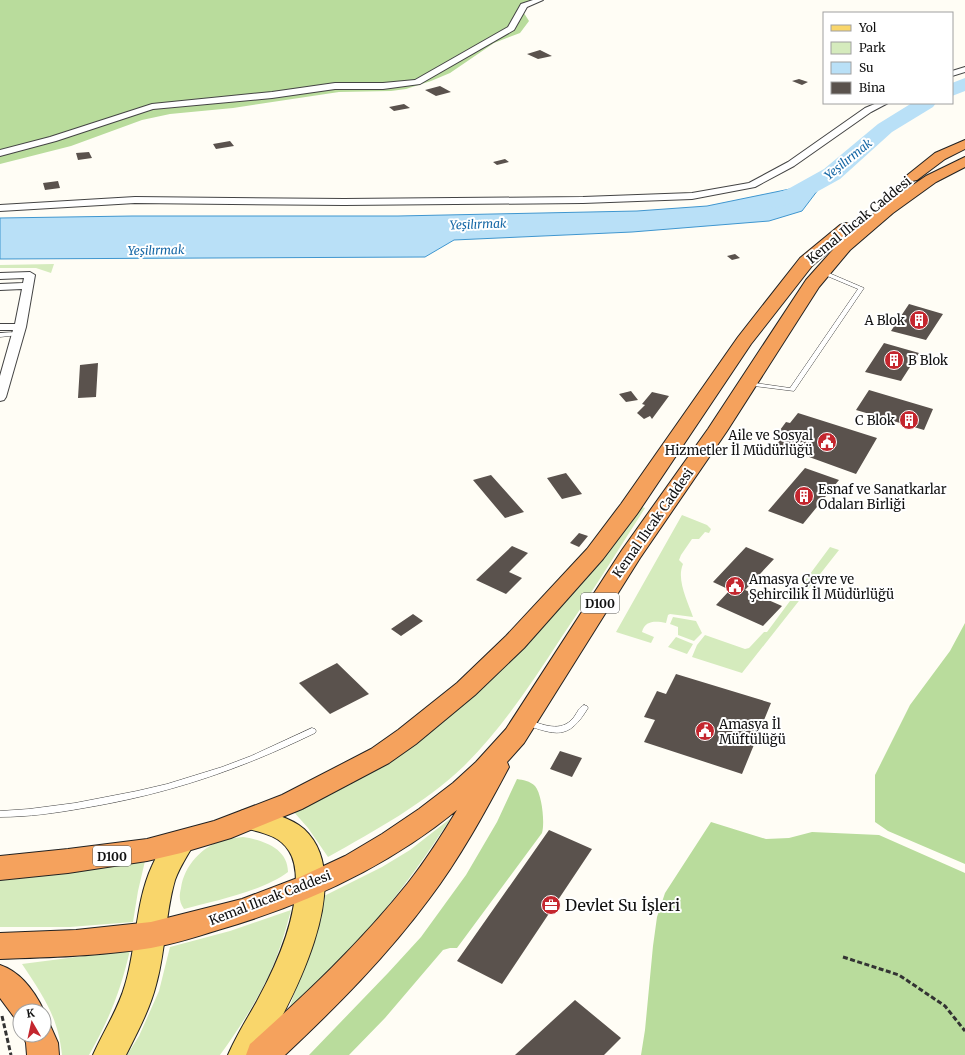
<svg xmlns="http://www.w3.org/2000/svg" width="965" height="1055" viewBox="0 0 965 1055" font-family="Merriweather,serif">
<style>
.green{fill:#d5ebbd}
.forest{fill:#b9dc9c}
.water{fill:#b9e0f7;stroke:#3f96cf}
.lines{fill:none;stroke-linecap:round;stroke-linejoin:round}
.river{fill:#b9e0f7;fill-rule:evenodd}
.building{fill:#5a524d}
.lane-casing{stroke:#444;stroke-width:1}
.street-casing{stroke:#444;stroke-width:2}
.primary-casing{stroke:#222;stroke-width:2}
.highway-casing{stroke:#222;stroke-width:2}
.path{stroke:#333;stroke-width:3;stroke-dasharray:5 2.5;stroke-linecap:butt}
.lane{fill:#fff;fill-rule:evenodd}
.street{fill:#fff;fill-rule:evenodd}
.primary{fill:#f9d66b;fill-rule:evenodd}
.highway{fill:#f5a25d;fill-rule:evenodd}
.labels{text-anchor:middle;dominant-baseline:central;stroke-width:4;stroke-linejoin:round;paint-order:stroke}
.far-water-label{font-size:12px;font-style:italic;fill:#1768a6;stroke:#fff}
.shield{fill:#fff;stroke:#585858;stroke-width:1}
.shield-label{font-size:12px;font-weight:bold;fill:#111}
.street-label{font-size:13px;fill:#111;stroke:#fff}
.poi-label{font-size:13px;fill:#111;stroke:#fff;text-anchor:start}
.near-poi-label{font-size:16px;fill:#111;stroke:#fff;text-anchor:start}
</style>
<rect width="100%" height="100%" fill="#fffdf5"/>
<path class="green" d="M54 264 51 273 36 268H0V265Z
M639 506 645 508C617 552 590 595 561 638 532 683 502 728 464 766 424 804 376 830 328 857L308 828 293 811 387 762Z
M682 515 707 525 711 529 709 533 705 532 699 539H692L681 555 679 560 683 564C676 580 688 602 693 617L670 614 668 615 666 623C656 621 645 620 642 632L654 637 651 643 616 632Z
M830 547 839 550 742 673 692 657 697 645 705 635 745 649 749 648 764 632H767Z
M673 617 696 621 702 633 694 641 678 635V627L670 624Z
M676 637 693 644 687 654 668 647Z
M451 818C428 853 404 887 377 919 349 952 318 982 288 1012L320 917 324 896 382 867 410 850Z
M243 837C263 840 288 848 288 872 263 891 214 901 184 909 179 902 179 896 181 888 184 866 202 846 224 840 230 838 237 838 243 837Z
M145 861 138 891 133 922 70 927H0V878Z
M291 910C285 933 278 956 268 977 255 1004 238 1030 220 1055H127L139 1036 159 991 170 947 230 931Z
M130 950C121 990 109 1020 89 1055H62C58 1016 43 996 22 964Z"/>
<path class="forest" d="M0 0H539L532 2 522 10 529 21 520 33 494 43 450 73 431 81 406 89 391 91 339 92 233 108 170 114 142 120 71 146 0 164Z
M965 623V864L888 831 875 822V775L910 705 950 651Z
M517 779C523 780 530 781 535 786 542 794 545 823 542 833L457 948H450L443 950 385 1018 349 1055H309L388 973 421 937 466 875 497 822Z
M711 822 766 839 789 838 812 832 879 835 965 873V1055H641L645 1030 653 946 657 917 665 893Z"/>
<path class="water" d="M824 182 802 211 769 221 632 232 454 240 425 257 0 259V218L132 216H398L637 211 707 206Z"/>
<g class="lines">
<path class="river" d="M965 78V91L952 96V83Z
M912 103H936L933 107 892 132 840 179 804 199 776 208 768 206 765 201 768 196 788 189 824 169 878 124Z"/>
</g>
<path class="building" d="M540 50 552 56 538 59 527 54Z
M799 79 808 82 802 85 792 81Z
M440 86 451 92 436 96 425 90Z
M404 104 410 108 394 111 389 107Z
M230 141 234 146 216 149 213 144Z
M89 152 92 158 78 160 76 153Z
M505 159 509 162 497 165 493 162Z
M58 181 60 188 45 190 43 183Z
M735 254 740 258 732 260 727 256Z
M909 304 943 314 926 340 891 331Z
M884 343 919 353 901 381 865 372Z
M98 363 96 397 78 398 80 365Z
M869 390 933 409 924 430 856 410Z
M631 391 638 400 626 402 619 394Z
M652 392 669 396 652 419 650 416 644 419 637 413 645 405 642 404Z
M798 413 877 438 856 474 776 445 783 436 777 434 786 422 790 423Z
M805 468 839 480 803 524 768 511Z
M566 473 582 494 562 499 547 478Z
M491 475 524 512 505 518 473 480Z
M579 533 588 536 579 547 570 543Z
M512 546 528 553 509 572 522 578 506 594 476 580Z
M746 547 774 559 745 590 782 606 763 626 716 605 730 590 713 582Z
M413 614 423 621 401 636 391 629Z
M337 663 369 694 330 714 299 683Z
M676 674 771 703 742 774 644 742 655 720 644 717 657 691 666 694Z
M560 751 582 758 572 777 550 769Z
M549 830 592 849 502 984 457 961Z
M575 1000 621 1038 604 1055H515Z"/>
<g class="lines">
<g class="lane-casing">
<path id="lane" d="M822 270 864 288 794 391 746 385 745 384 746 383 748 382 790 388 858 289 820 273 819 272Z
M17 332 20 334 19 335 0 337V333Z
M584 705 587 706 588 708C568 741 556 735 523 724L522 722 523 720 526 719C542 724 561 734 574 717 577 713 579 707 584 705Z
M312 728 315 729 316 731 315 733C239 770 168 794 84 808 56 813 28 817 0 817V811L29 809 75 803 137 791 167 784 222 767 251 756Z"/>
</g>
<g class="street-casing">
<path id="street" d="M533 0H543L527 7 514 30 420 84 383 89H335L272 98 153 109 56 141 0 156V150L50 137 152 104 272 92 335 83H383L415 80 508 27 521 4Z
M965 67V72L952 76V71Z
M877 103H888L871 112 794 166 755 187 692 199 583 203 344 205 135 203 0 211V205L135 197 344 199 583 197 692 193 749 183 788 162 865 108Z
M30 272 35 275 26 327 6 397 4 400 0 401V376L13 330H0V324H15L22 289 0 290V284L23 283 24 278 0 279V273Z"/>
</g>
<g class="primary-casing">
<path id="primary" d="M251 808C269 812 290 817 304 829 359 880 290 1004 261 1055H228C236 1036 247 1019 257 1001 276 966 295 924 296 883 296 872 295 860 289 851 279 834 258 832 241 827L237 819 241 811Z
M181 831 191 834 195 842C188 855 180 866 175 880 165 914 166 950 156 985 150 1009 137 1033 126 1055H93C103 1032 118 1010 125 985 137 946 135 903 152 866 157 854 164 844 171 834Z"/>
</g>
<g class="highway-casing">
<path id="highway" d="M965 140V149L945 159 917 180 912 181 907 180 905 177 935 153Z
M965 157V167L936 182 893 213 850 250 819 287 727 431 640 558 524 743 507 762 509 767C485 812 460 858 429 899 387 956 336 1007 285 1055H246L250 1044C306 994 361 942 408 883 426 860 442 835 457 810 387 867 305 905 218 930 196 937 173 944 151 948 101 956 50 957 0 959V933L76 930 151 922 242 899 300 877 345 856 382 834 419 809 453 783 476 762 506 729 622 550 708 429 806 280 838 244 881 207 926 176Z
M846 223 852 225 854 228 852 231 812 266 751 344 637 514 603 559 524 648 475 695 416 744 389 763 302 809 231 838 181 853 147 861 68 873 0 880V856L68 849 147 839 214 821 282 795 371 749 398 730 457 683 506 636 587 549 621 504 738 337 800 258 840 225Z
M0 965C21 972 35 992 44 1011H20V1022L17 1021 0 998Z
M44 1022 50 1025 58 1043 59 1055H27L26 1043 23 1035H44Z"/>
</g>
<path class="path" d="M843 957 899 975 945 1006 965 1031
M2 1016 11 1055"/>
<use href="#lane" class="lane"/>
<use href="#street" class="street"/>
<use href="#primary" class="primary"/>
<use href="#highway" class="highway"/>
</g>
<defs>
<g id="building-disc" transform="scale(1)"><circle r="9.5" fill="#c4262e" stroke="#fff"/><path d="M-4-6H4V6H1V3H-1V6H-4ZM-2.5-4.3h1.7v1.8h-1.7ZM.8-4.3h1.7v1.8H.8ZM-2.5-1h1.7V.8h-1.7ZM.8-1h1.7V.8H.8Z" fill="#fff"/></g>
<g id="civic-disc" transform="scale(1)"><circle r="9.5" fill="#c4262e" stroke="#fff"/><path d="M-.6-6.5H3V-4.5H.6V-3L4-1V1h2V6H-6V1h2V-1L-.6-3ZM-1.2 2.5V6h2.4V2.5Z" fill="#fff"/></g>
<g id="office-disc" transform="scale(1)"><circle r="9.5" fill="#c4262e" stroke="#fff"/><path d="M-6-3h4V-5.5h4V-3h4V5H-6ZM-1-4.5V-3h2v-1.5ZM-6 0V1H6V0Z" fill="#fff"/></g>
</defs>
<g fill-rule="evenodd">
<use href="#building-disc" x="919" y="320"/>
<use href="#building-disc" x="894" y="360"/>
<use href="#building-disc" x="909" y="420"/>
<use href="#civic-disc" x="827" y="442"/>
<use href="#building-disc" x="804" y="496"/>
<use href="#civic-disc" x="735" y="586"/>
<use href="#civic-disc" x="705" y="731"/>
<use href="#office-disc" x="551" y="905"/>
</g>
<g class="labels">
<g class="far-water-label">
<text transform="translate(848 159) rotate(-39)">Yeşilırmak</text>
<text transform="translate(478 224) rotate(-2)">Yeşilırmak</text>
<text transform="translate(156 250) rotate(-1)">Yeşilırmak</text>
</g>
<g class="shield">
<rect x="581" y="593" width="38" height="20" rx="3"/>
<rect x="93" y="846" width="38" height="20" rx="3"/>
</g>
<g class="shield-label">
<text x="600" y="603">D100</text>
<text x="112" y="856">D100</text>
</g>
<g class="street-label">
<text transform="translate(859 220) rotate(-39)">Kemal Ilıcak Caddesi</text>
<text transform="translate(653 523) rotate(-55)">Kemal Ilıcak Caddesi</text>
<text transform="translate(270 898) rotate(-21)">Kemal Ilıcak Caddesi</text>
</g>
<g class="poi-label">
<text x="905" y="320" text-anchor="end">A Blok</text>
<text x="908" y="360">B Blok</text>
<text x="895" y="420" text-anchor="end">C Blok</text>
<text x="813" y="435" text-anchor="end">Aile ve Sosyal<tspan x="813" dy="15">Hizmetler İl Müdürlüğü</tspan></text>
<text x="818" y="489">Esnaf ve Sanatkarlar<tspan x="818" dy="15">Odaları Birliği</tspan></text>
<text x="749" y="579">Amasya Çevre ve<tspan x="749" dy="15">Şehircilik İl Müdürlüğü</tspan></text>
<text x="719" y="724">Amasya İl<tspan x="719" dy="15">Müftülüğü</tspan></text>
</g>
<g class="near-poi-label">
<text x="565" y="905">Devlet Su İşleri</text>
</g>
</g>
<rect x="823" y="12" width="130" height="92" fill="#ffffff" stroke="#a0a0a0"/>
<rect x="831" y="25" width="20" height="6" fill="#f9d66b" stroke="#a0a0a0"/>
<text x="859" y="32" font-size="12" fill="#111111">Yol</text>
<rect x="831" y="42" width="20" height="12" fill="#d5ebbd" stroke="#a0a0a0"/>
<text x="859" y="52" font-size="12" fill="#111111">Park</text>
<rect x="831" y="62" width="20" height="12" fill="#b9e0f7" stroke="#a0a0a0"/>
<text x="859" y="72" font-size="12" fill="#111111">Su</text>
<rect x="831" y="82" width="20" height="12" fill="#5a524d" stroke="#a0a0a0"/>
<text x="859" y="92" font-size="12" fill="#111111">Bina</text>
<g transform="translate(32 1023) rotate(351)"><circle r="19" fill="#ffffff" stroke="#a0a0a0"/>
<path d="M0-3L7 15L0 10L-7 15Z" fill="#c4262e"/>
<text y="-6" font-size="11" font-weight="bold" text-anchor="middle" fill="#111111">K</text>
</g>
</svg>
